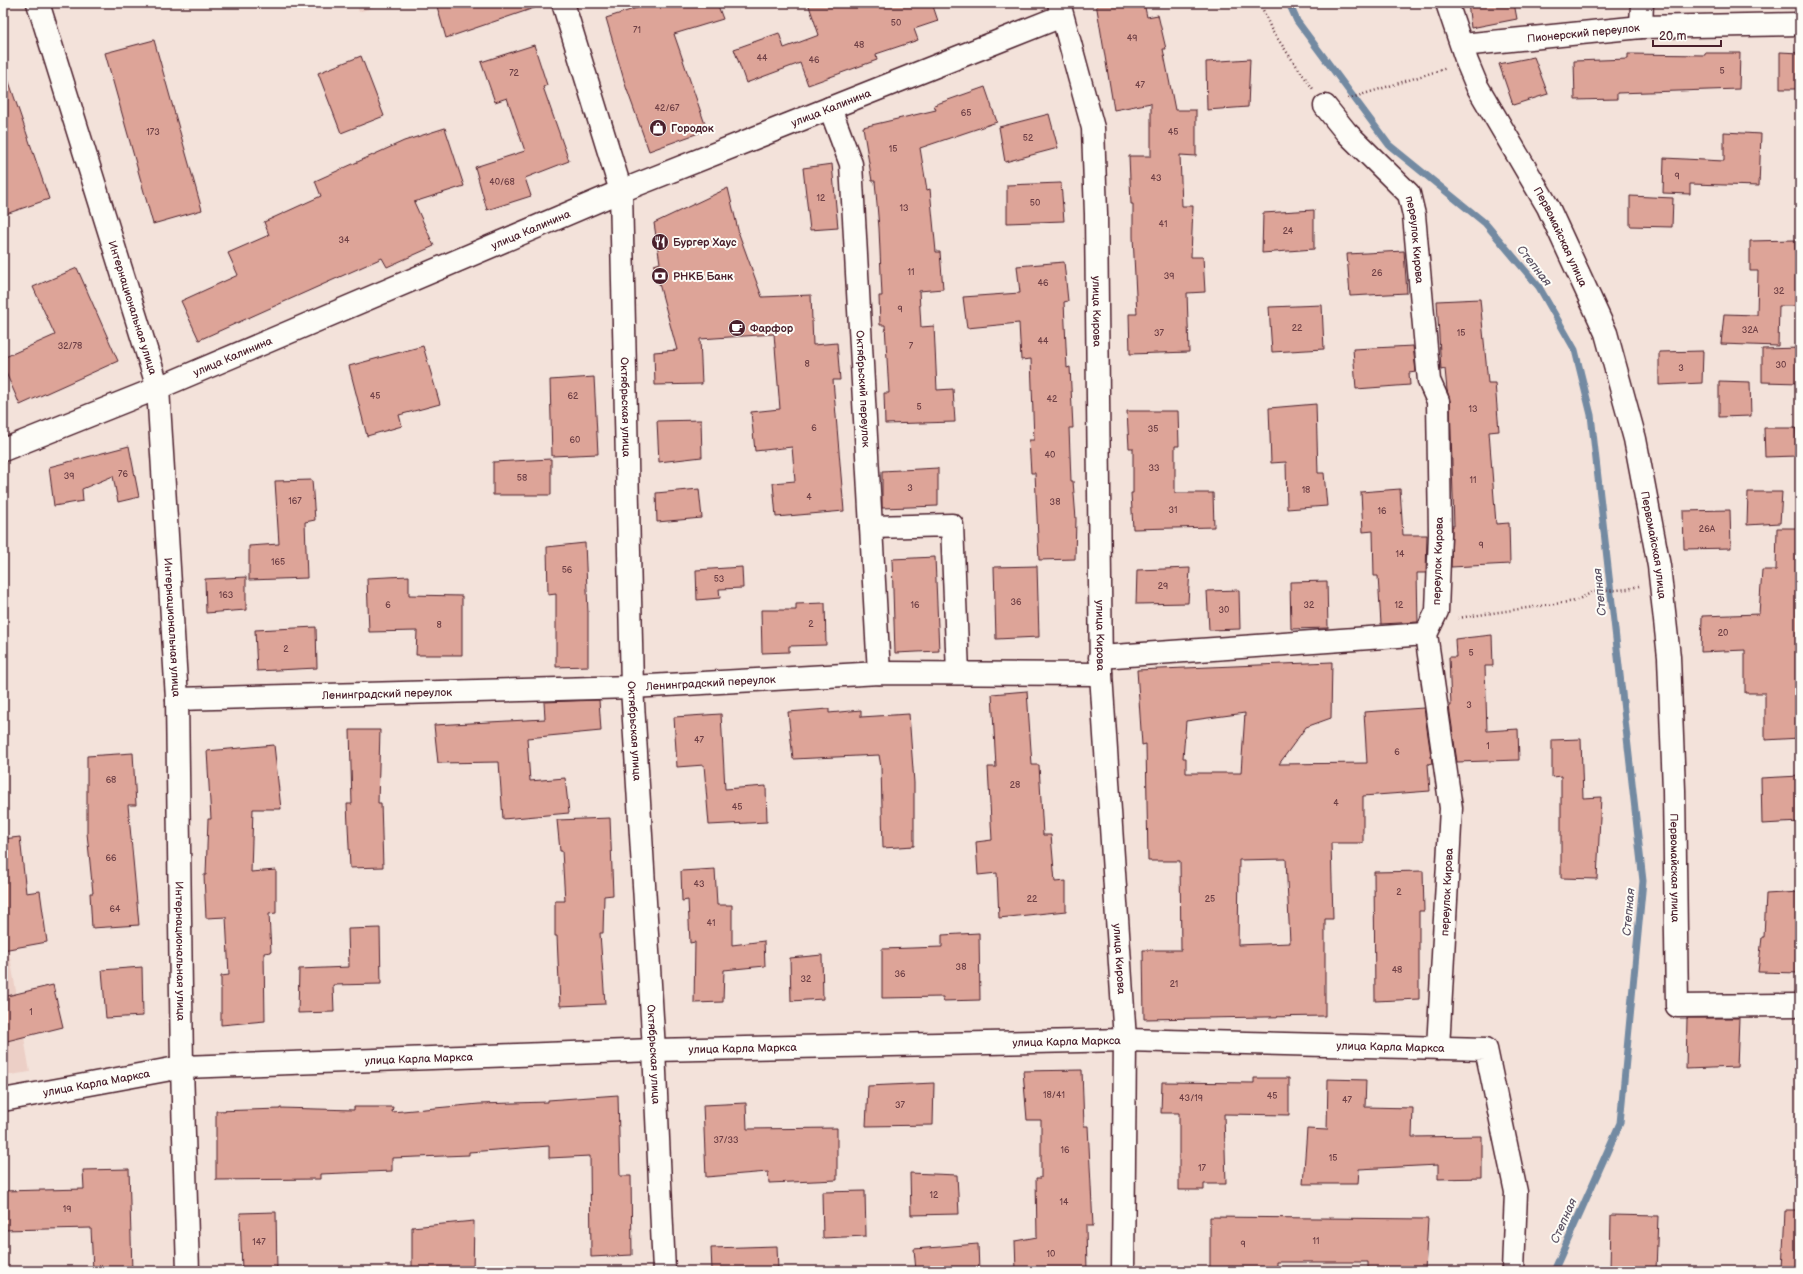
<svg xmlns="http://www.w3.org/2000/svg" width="1803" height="1274" viewBox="0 0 1803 1274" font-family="'Balsamiq Sans',sans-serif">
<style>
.built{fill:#eccfc6}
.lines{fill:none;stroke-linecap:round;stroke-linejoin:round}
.stream{stroke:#738aa2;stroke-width:7}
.building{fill:#dda498;stroke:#4a1f2b;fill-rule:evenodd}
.minor-casing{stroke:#4a1f2b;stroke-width:25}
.major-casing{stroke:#4a1f2b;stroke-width:25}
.path{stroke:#4a1f2b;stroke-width:2.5;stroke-dasharray:1 3;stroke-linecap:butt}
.minor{stroke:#fdfcf7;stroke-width:22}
.major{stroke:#fdfcf7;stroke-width:22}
.labels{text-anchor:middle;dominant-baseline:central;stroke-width:4;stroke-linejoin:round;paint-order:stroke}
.number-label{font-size:9px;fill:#6f4046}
.street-label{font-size:11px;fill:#4a1f2b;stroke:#fdfcf7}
.poi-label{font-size:11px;font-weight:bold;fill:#4a1f2b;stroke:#fdfcf7;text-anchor:start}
.water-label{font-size:12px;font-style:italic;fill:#5f5566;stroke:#fdfcf7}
</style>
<rect width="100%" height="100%" fill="#f3e2da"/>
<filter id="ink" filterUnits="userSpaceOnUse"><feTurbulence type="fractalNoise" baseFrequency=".025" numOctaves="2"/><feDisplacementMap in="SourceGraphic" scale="8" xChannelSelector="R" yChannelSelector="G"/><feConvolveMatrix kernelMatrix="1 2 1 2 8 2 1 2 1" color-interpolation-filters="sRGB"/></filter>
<g filter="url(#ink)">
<path class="built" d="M356 3H387L359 12Z
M3 916 30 1072 3 1076Z"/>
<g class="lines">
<path class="stream" d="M1289 3 1297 21 1389 145 1485 223 1539 287 1575 350 1591 415 1643 881 1620 1123 1554 1271"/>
</g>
<path class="building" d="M436 3H540V6L446 38Z
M652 3H717L723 19 674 34 707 130 649 151 626 87 606 18Z
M808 3H932L938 21 914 29 918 40 876 54 877 60 808 85 800 63 746 83 734 49 779 33 784 48 819 35Z
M1096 3H1144L1147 17 1158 15 1166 49H1163L1175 110H1196V156L1180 155 1182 206H1193L1191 257H1203L1205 292 1187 293 1189 352 1130 354 1129 314H1137L1133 237V204H1131L1129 156H1151V103L1114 110Z
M1468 3H1514L1517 19 1471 28Z
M154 40 202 210 153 224 105 53Z
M534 45 547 85 543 87 569 161 525 178 531 196 487 210 475 167 525 151 507 98 495 102 481 62Z
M1780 52 1800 53V89H1780Z
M1705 53H1740L1739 89 1617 93V99L1575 100 1574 61 1628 59V54L1705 55Z
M361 56 384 116 341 133 318 73Z
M1534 57 1548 94 1513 105 1499 64Z
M1250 59 1248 107 1207 110 1206 62Z
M6 73 49 199 3 215V74Z
M985 87 997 122 920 148 927 190 930 189 936 252H940L943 289 919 291 921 327 934 326 937 390 953 389 955 422 885 424 884 393H889L885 325H880L879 296H882L879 228 875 181H872L863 127 936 110 934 105Z
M1049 114 1058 148 1005 162 999 127Z
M445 128 464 186 414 202 434 246 387 267 382 258 199 340 181 301 238 275 228 253 269 235 264 222 321 196 315 181 404 141Z
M1724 132 1761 134 1759 186 1690 184V194L1663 193 1664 158 1724 161Z
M832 164 838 228 810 230 803 168Z
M1061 183 1064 221 1007 223V185Z
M728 188 739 234 762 297 811 295 813 345 837 343 840 380H833L844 511 776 517 773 483 795 481 792 447 755 451 751 412 780 409 774 334 700 339 702 384 655 385 654 352 677 350 654 265 660 263 654 223Z
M1630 196 1673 198 1672 227 1630 226Z
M1314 210V249L1262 253 1263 213Z
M1795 240 1796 273H1800V306H1779L1778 346 1721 344 1724 314 1757 315 1758 271H1750V241Z
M1404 251 1407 293 1350 296 1347 254Z
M1064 262 1068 301 1064 302 1067 368 1070 367 1073 428H1069L1071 481H1073L1076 519 1075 559 1039 560 1035 473H1031L1029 440H1034L1031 359 1021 360 1019 323 967 328 963 297 1020 293 1017 266Z
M77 268 118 361 20 405 3 366V358L55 335 33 287Z
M1480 299 1488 383H1495L1499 431 1489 432 1496 524 1509 523 1510 564 1451 567 1452 526H1454L1450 401 1447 390 1445 369 1441 370 1437 301Z
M1322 305 1324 349 1272 352 1269 307Z
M423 346 440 404 399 415 402 426 367 436 349 366Z
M1413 346 1416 372 1409 373 1410 385 1356 389 1353 349Z
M1800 348V383L1762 382V349Z
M1703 351 1702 383 1659 385V352Z
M594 377 598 454 552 456 550 380Z
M1719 381 1750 382 1751 416 1719 417Z
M1316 404 1318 473H1324L1327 506 1287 509 1286 462 1271 463 1269 408Z
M1127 411H1178L1179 446H1175V493H1213L1214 527 1133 529 1131 493H1133V448H1129Z
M701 420 702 457 659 462 657 421Z
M1764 428H1796L1797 456 1765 457Z
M129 446 139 497 118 502 113 476 82 489 83 501 54 506 49 467Z
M551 459V495H493V462Z
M938 468V506L882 508V471Z
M312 480 315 520 305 522 307 578 249 580V546L279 544 275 481Z
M699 489 702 518 657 522 656 493Z
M1400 489 1403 535H1427L1426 573H1417L1418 622 1381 624 1378 576H1374L1373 531 1363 532 1361 492Z
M1748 492H1782L1780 523 1747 525Z
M1730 510 1731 548 1684 549 1683 511Z
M1777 528H1800L1799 708H1800V738L1765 740V693H1745V650L1701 652 1702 616 1759 614 1762 570H1776Z
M585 543 588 613V666L556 667V594L548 595 547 547Z
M935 557 939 651 895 653 892 559Z
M1037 566 1039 637 996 639 994 567Z
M742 567 743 588 719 589 720 598 697 600 696 570Z
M1190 568 1188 603 1136 604 1137 570Z
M409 576V595L462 596V655H416L417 631 369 632 367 578Z
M246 577V610L206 613 205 579Z
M1327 581 1328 628 1291 629 1290 582Z
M1239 590 1240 629 1209 630 1207 591Z
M825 603 826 645 789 646V652L762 653 761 610H796V604Z
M316 627 317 668 257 671 255 630Z
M1492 635 1493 666H1485L1487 731 1518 729 1519 760 1457 762 1449 706H1451L1449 657H1456L1455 639Z
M1332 662 1331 718 1306 727 1279 764 1367 763 1364 712 1424 708 1432 763 1428 764 1430 791 1363 796V843H1331L1333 919H1325V1016L1144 1019 1143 950H1181L1180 861H1148L1146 744 1142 745 1137 670ZM1245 713 1241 773H1186V758H1183L1186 721ZM1286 859 1290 943 1238 945 1239 860Z
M1027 691 1032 765H1039L1043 835H1051L1055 882 1066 881V911L999 918 997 873 978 875 976 842 992 840 988 767H996L992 694Z
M599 700 601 731 527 738 530 781 565 778 569 813 503 819 499 762 438 763 434 725 545 719 544 702Z
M829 709V713L861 710V717L909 714 914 783V846L883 848 881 767 879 755 793 759 788 712Z
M721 714 725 789 766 786 767 822 709 825 704 765 677 767 674 717Z
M350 730H380L378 803H381L383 867 350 868 347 804H352Z
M1581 739 1583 798 1601 797 1597 879 1561 878V776L1552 777V740Z
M274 745 281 809H253L251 872 276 870V913L269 914 271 952 264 953 265 1021 221 1025V976L229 975 226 917 206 918 204 875H206L208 819H211L207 751Z
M133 753 136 805H128L139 925 92 928 90 893H93L87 833V756Z
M1800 776V822L1762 824 1761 778Z
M610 818 613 895 604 896 603 933H600L605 1004 560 1006 557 936H555V901H565L562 851H560L557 820Z
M20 837 26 893 40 891 47 942 3 950V839Z
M715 869 717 905H732V945L764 941 765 966 724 970 723 1002 694 1003 695 942 690 943 688 900 682 901 681 871Z
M1423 871 1424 911H1419V999L1375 1001 1374 872Z
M1800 892V973L1758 972 1762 937H1764L1766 894Z
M380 928 381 984 333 985 334 1012 298 1013 299 969 349 967 348 929Z
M979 933 980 1000 943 1001V997L882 998V949L942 947V935Z
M822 955 823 999 791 1001 790 958Z
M142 967 143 1016 106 1018 102 970Z
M53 985 63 1027 3 1042V997Z
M1687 1018H1739L1737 1067 1686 1069Z
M1082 1070 1084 1126H1088L1093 1226H1086L1087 1271H1016L1015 1241 1037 1237 1036 1178H1041V1120H1027L1023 1071Z
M1254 1078H1289V1115L1224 1114 1226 1184H1204V1190H1179V1113H1161L1162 1082 1254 1083Z
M1328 1079 1366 1080 1365 1107 1413 1108 1412 1137 1482 1136V1178L1438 1179V1165L1359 1169 1358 1184H1303L1307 1129 1327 1130Z
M934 1083 933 1125 866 1126 868 1086Z
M618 1095 620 1176H631L632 1255 591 1257 590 1156 549 1158V1146L469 1152V1155L392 1158V1171L320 1174V1179L216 1180V1111L280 1109V1108L354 1110V1107H393L392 1112 479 1104 548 1102V1100Z
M746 1103 747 1129 837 1128V1180L769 1183 768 1172 706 1177 703 1105Z
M129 1169 132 1271H93L91 1228 3 1230V1191L84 1189 83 1170Z
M910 1173 957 1175 959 1214 911 1215Z
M865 1191 866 1236 823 1238 822 1192Z
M1785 1211H1800V1271L1782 1270Z
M276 1212 277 1271H242L240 1213Z
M1611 1215 1658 1216 1656 1271H1610Z
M1210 1217 1428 1219 1425 1270H1368V1262H1277V1271H1210Z
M474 1221 473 1271H412V1227Z
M978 1244 979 1271H916L914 1249Z
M777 1246 778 1271H712L711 1248Z"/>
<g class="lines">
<g class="minor-casing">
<g id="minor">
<path id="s1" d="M38 3 158 388 177 699 182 1067 188 1271"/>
<path id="s2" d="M1059 3 1093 128 1096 214 1101 674 1125 1040 1123 1271"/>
<path id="s3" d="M1447 3 1467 62 1477 86 1548 207 1606 333 1635 439 1659 566 1669 657 1674 790 1677 1006 1800 1005"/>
<path d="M1641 27 1642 3"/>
<path id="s4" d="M1462 45 1641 27 1800 24"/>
<path id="s5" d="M1325 106 1346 132 1409 194 1414 215 1429 381 1438 401 1440 534 1437 611 1426 634 1451 808 1438 1048"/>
<path id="s6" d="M830 108 851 164 879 673"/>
<path id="s7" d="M3 450 158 388 621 191 1062 16"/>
<path d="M871 527 952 525 958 673"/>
<path d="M1100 657 1426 634"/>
<path id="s8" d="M177 699 632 687 879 673 1101 674"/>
<path id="s9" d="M3 1100 182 1067 654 1050 1125 1040 1486 1049 1516 1192 1513 1271"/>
</g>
</g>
<g class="major-casing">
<g id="major">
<path id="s10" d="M563 3 621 191 632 687 654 1050 664 1271"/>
</g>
</g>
<path class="path" d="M1260 3 1272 31 1313 89
M1348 99 1447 68
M1458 618 1575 601 1593 592 1628 589 1639 586"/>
<use href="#minor" class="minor"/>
<use href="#major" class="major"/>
</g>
</g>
<defs>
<g id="shop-disc" transform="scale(0.9)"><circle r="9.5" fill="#4a1f2b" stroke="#fdfcf7"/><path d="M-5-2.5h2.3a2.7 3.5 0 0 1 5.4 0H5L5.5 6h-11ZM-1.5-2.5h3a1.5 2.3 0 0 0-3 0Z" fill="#fff"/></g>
<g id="restaurant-disc" transform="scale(0.9)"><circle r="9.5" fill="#4a1f2b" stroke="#fdfcf7"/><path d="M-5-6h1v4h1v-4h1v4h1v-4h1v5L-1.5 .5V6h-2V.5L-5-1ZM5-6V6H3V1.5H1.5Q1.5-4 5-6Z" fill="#fff"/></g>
<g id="bank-disc" transform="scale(0.9)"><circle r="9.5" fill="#4a1f2b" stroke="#fdfcf7"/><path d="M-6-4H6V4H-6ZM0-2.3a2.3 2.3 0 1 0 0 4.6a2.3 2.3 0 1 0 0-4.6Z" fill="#fff"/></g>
<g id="cafe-disc" transform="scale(0.9)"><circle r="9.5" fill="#4a1f2b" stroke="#fdfcf7"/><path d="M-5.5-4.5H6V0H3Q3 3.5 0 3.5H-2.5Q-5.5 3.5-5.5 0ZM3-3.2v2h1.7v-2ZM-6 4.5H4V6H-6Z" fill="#fff"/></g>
</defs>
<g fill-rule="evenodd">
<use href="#shop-disc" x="658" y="128"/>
<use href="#restaurant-disc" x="660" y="242"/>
<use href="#bank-disc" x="660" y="276"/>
<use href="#cafe-disc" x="737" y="328"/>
</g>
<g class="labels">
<g class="number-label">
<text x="896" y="23">50</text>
<text x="637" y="30">71</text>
<text x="1132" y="38">49</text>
<text x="859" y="45">48</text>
<text x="762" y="58">44</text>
<text x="814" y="60">46</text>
<text x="1722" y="71">5</text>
<text x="514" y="73">72</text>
<text x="1140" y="85">47</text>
<text x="667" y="108">42/67</text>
<text x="966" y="113">65</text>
<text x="153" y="132">173</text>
<text x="1173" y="132">45</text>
<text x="1028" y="138">52</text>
<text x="893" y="149">15</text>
<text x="1677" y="176">9</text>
<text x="1156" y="178">43</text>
<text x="502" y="182">40/68</text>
<text x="821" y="198">12</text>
<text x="1035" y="203">50</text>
<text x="904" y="208">13</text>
<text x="1163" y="224">41</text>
<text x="1288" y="231">24</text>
<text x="344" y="240">34</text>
<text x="911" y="272">11</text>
<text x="1377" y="273">26</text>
<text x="1169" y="276">39</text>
<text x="1043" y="283">46</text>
<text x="1779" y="291">32</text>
<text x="900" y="309">9</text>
<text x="1297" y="328">22</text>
<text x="1750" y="330">32А</text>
<text x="1159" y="333">37</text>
<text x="1461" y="333">15</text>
<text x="1043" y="341">44</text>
<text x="70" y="346">32/78</text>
<text x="911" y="346">7</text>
<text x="807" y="364">8</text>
<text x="1781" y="365">30</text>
<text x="1681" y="368">3</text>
<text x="375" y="396">45</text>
<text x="573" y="396">62</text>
<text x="1052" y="399">42</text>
<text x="919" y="407">5</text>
<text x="1473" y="409">13</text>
<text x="814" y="428">6</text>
<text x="1153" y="429">35</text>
<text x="575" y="440">60</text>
<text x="1050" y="455">40</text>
<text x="1154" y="468">33</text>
<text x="123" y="474">76</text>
<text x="69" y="476">39</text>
<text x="522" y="478">58</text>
<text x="1473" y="480">11</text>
<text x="910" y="488">3</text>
<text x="1306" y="490">18</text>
<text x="809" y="497">4</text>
<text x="295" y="501">167</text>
<text x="1055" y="502">38</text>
<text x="1173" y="510">31</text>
<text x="1382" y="511">16</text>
<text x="1707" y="529">26А</text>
<text x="1481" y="545">9</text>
<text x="1400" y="554">14</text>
<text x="278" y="562">165</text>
<text x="567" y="570">56</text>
<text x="719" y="579">53</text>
<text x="1163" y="586">29</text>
<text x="226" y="595">163</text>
<text x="1016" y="602">36</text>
<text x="388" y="605">6</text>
<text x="915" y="605">16</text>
<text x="1309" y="605">32</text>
<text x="1399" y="605">12</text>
<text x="1224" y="610">30</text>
<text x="811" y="624">2</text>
<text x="439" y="625">8</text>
<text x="1723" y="633">20</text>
<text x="286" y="649">2</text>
<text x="1471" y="653">5</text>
<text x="1469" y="705">3</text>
<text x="699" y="740">47</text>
<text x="1488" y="746">1</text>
<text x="1397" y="752">6</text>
<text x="111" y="780">68</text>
<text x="1015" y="785">28</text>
<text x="1336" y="803">4</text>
<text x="737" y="807">45</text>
<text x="111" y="858">66</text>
<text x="699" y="884">43</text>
<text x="1399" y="892">2</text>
<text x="1032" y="899">22</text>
<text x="1210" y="899">25</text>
<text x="115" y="909">64</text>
<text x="711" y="923">41</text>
<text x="961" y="967">38</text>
<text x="1397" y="970">48</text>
<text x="900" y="974">36</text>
<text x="806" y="979">32</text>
<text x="1174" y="984">21</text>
<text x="31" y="1012">1</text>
<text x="1054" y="1095">18/41</text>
<text x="1272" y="1096">45</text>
<text x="1191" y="1098">43/19</text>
<text x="1347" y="1100">47</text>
<text x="900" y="1105">37</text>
<text x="726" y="1140">37/33</text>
<text x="1065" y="1150">16</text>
<text x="1333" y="1158">15</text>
<text x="1202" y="1168">17</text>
<text x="934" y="1195">12</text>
<text x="1064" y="1202">14</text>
<text x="67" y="1209">19</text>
<text x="1316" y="1241">11</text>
<text x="259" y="1242">147</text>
<text x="1243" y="1244">9</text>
<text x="1051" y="1254">10</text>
</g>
<g class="street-label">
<text stroke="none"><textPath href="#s4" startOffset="122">Пионерский переулок</textPath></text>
<text stroke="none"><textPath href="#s7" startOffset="896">улица Калинина</textPath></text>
<text stroke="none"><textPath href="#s7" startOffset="572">улица Калинина</textPath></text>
<text stroke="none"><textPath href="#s3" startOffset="261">Первомайская улица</textPath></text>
<text stroke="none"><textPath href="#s5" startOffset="168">переулок Кирова</textPath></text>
<text stroke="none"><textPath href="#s1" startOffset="319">Интернациональная улица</textPath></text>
<text stroke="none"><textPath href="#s2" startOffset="313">улица Кирова</textPath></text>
<text stroke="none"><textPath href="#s7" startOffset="248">улица Калинина</textPath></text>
<text stroke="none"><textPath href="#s6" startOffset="285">Октябрьский переулок</textPath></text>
<text stroke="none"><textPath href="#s10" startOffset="413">Октябрьская улица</textPath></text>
<text stroke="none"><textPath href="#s3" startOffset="585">Первомайская улица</textPath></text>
<text transform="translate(1438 561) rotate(-88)">переулок Кирова</text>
<text stroke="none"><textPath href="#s1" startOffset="643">Интернациональная улица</textPath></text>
<text stroke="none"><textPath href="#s2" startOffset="637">улица Кирова</textPath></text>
<text stroke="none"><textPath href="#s8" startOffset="534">Ленинградский переулок</textPath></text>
<text stroke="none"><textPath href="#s8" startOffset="210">Ленинградский переулок</textPath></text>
<text stroke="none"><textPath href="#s10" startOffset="737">Октябрьская улица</textPath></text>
<text stroke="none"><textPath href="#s3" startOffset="909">Первомайская улица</textPath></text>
<text transform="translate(1447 892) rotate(-87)">переулок Кирова</text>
<text stroke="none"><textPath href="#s1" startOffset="967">Интернациональная улица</textPath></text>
<text stroke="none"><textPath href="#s2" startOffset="961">улица Кирова</textPath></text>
<text stroke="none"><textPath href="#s9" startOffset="1067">улица Карла Маркса</textPath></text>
<text stroke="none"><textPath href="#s9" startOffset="1391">улица Карла Маркса</textPath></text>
<text stroke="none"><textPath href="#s9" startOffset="743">улица Карла Маркса</textPath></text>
<text stroke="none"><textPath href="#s10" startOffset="1061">Октябрьская улица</textPath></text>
<text stroke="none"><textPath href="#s9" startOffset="419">улица Карла Маркса</textPath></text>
<text stroke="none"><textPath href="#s9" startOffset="95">улица Карла Маркса</textPath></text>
</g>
<g class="poi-label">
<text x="671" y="128">Городок</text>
<text x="673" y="242">Бургер Хаус</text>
<text x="673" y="276">РНКБ Банк</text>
<text x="750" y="328">Фарфор</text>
</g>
<g class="water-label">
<text transform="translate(1534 266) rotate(52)">Степная</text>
<text transform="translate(1600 592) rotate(-96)">Степная</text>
<text transform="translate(1629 912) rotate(-85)">Степная</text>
<text transform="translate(1564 1221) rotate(-66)">Степная</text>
</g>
</g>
<rect width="1803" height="1274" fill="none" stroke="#fdfcf7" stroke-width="16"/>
<rect x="8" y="8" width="1787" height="1258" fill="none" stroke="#4a1f2b" stroke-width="1.5" filter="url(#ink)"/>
<path d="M1653 40v6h68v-6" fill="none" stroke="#4a1f2b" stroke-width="2"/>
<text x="1659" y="40" font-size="12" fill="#4a1f2b" stroke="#fdfcf7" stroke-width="3" paint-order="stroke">20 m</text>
</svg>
